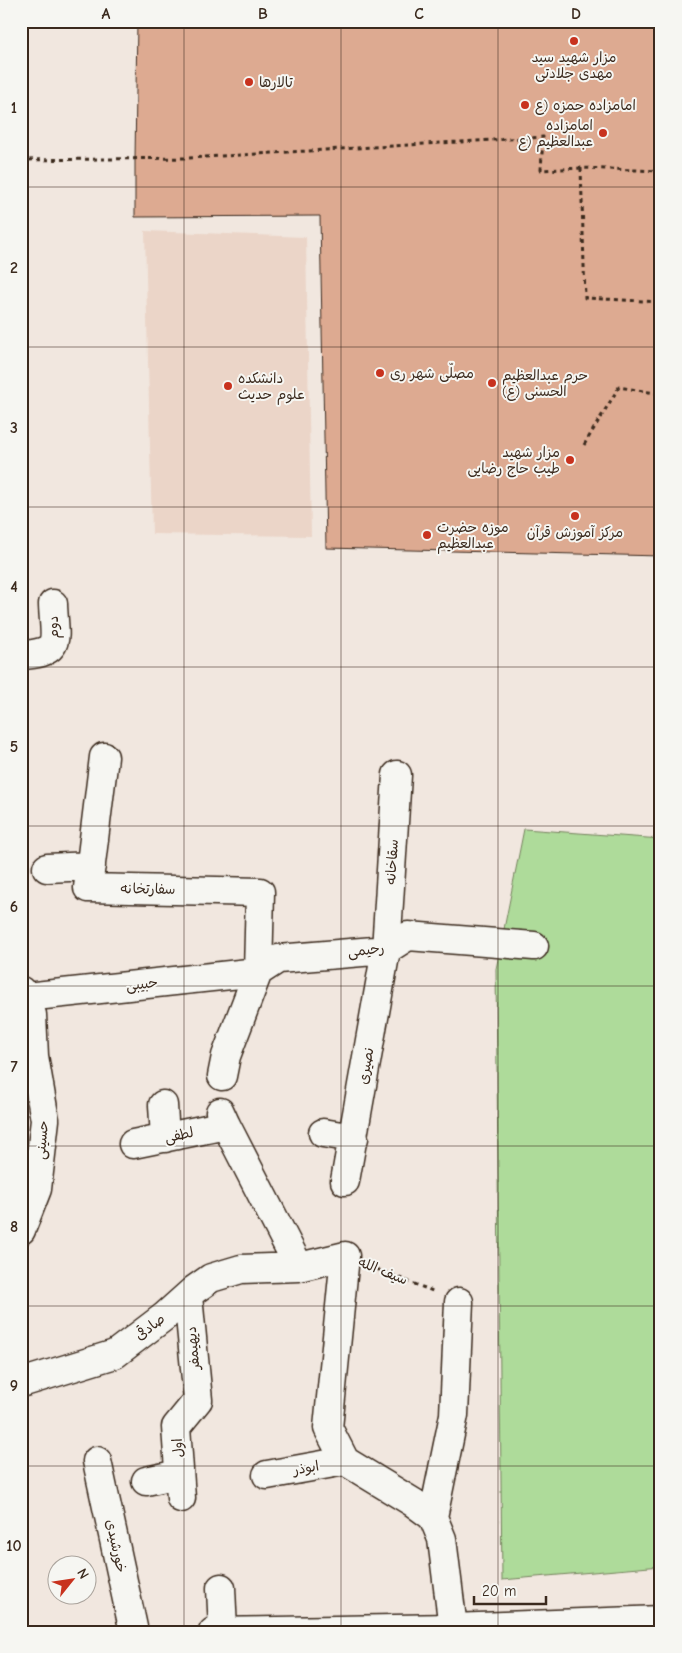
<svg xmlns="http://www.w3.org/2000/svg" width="682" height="1653" viewBox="0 0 682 1653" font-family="'Comic Neue','Playpen Sans Arabic',sans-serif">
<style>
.built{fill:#ebd5c8}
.green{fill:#aedb9a;stroke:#74825c}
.building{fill:#ddaa91;stroke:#3b2a1e}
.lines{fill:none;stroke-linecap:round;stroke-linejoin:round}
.minor-casing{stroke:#3b2a1e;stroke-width:31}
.major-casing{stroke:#3b2a1e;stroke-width:31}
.path{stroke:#3b2a1e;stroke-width:3;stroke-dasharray:4 4;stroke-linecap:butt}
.minor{stroke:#f6f6f2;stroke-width:28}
.major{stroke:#f6f6f2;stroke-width:28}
.grid{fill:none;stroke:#3b2a1e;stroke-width:1;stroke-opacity:0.55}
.poi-dot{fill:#c8321e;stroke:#f6f6f2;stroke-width:2}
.labels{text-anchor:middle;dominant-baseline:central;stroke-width:4;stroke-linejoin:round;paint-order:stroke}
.poi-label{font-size:14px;fill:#3b2a1e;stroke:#f6f6f2;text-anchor:start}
.street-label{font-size:14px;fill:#3b2a1e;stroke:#f6f6f2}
.neatline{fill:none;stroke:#3b2a1e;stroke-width:2}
.grid-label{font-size:16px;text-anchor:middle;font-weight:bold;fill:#3b2a1e}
</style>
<rect width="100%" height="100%" fill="#f1e7df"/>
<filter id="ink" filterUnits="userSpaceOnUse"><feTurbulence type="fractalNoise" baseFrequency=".02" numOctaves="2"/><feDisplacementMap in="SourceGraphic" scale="10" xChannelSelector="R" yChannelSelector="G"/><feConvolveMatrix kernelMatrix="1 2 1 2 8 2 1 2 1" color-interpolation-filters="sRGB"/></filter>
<g filter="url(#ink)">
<path class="built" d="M145 231 306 237 311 536 152 534Z"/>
<path class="green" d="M524 829 661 839V1566L502 1580 496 969Z"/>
<path class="building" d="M137 21H661V556L326 548 320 216 135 217V159Z"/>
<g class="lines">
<g class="minor-casing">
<path id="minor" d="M21 655C64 653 54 639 53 604
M104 757 88 888 260 892 258 972 226 1056 222 1076
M47 868 91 866
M21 991 26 997 32 1015 34 1056 45 1120 37 1189 21 1230
M26 997 258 972 278 959 386 950 408 936 534 946
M163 1105 165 1138
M220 1112 226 1125 299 1267
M323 1133 354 1138
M133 1144 226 1125
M345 1181 386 950 397 775
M21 1383 115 1354 165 1316 194 1290 211 1278 241 1269 299 1267 345 1256 328 1428 345 1461 414 1503 433 1517 442 1539 453 1628
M97 1461 134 1632
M267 1475 345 1461
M146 1481 179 1474
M181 1498 176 1427 198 1400 188 1296
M433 1517 454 1415 459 1302
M221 1588 223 1631"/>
</g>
<g class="major-casing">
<path id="major" d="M213 1632 453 1628 661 1620"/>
</g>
<path class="path" d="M21 160 189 158 543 137 541 170 581 168 661 171
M581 168 585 298 661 302
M584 445 619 387 661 394
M369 1266 435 1292"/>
<use href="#minor" class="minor"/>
<use href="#major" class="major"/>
</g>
</g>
<path class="grid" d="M184 21V1632M341 21V1632M498 21V1632M21 187H661M21 347H661M21 507H661M21 667H661M21 826H661M21 986H661M21 1146H661M21 1306H661M21 1466H661"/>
<g class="poi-dot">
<circle cx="574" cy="41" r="5"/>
<circle cx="249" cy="82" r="5"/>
<circle cx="525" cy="105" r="5"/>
<circle cx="603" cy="133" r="5"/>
<circle cx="380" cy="373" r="5"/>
<circle cx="492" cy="383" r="5"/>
<circle cx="228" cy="386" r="5"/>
<circle cx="570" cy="460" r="5"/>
<circle cx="575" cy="516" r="5"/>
<circle cx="427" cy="535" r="5"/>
</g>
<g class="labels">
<g class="poi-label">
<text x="574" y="57" text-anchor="middle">مزار شهید سید<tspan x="574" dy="16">مهدی جلادتی</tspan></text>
<text x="259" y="82">تالارها</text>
<text x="535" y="105">امامزاده حمزه (ع</text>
<text x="593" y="125" text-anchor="end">امامزاده<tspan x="593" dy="16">عبدالعظیم (ع</tspan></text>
<text x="390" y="373">مصلّی شهر ری</text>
<text x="502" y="375">حرم عبدالعظیم<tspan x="502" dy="16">الحسنی (ع)</tspan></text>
<text x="238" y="378">دانشکده<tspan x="238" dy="16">علوم حدیث</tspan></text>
<text x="560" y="452" text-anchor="end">مزار شهید<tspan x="560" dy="16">طیب حاج رضایی</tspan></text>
<text x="437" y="527">موزه حضرت<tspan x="437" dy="16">عبدالعظیم</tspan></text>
<text x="575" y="532" text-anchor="middle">مرکز آموزش قرآن</text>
</g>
<g class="street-label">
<text transform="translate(53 627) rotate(-90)">دوم</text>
<text transform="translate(392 862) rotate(-86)">سقاخانه</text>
<text transform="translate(148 889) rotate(1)">سفارتخانه</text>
<text transform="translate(366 950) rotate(-7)">رحیمی</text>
<text transform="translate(142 984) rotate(-6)">حبیبی</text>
<text transform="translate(366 1066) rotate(-80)">نصیری</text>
<text transform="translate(179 1135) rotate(-12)">لطفی</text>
<text transform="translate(42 1140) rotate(-85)">حسینی</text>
<text transform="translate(383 1271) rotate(22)">سیف الله</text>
<text transform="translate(150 1327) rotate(-38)">صادقی</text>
<text transform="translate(193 1348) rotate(-95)">دیهیمفر</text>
<text transform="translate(178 1448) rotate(-94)">اول</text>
<text transform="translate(306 1468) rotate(-10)">ابوذر</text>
<text transform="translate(116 1546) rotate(78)">خورشیدی</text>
</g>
</g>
<rect width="682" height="1653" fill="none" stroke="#f6f6f2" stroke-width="55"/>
<g transform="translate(72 1580) rotate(60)"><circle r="24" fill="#f6f6f2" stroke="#aba49d"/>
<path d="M0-4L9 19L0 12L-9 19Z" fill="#c8321e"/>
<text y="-8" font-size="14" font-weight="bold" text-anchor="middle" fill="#3b2a1e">N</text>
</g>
<path d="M474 1596v8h72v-8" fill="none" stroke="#3b2a1e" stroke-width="2.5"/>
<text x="482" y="1596" font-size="15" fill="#3b2a1e" stroke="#f6f6f2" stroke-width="4" paint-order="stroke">20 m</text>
<rect x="28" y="28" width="626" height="1598" class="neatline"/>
<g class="grid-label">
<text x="106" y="19">A</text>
<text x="263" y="19">B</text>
<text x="419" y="19">C</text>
<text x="576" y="19">D</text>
<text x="14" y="113">1</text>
<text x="14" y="273">2</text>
<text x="14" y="433">3</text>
<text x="14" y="592">4</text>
<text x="14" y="752">5</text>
<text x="14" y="912">6</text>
<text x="14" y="1072">7</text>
<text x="14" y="1232">8</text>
<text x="14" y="1391">9</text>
<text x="14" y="1551">10</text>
</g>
</svg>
